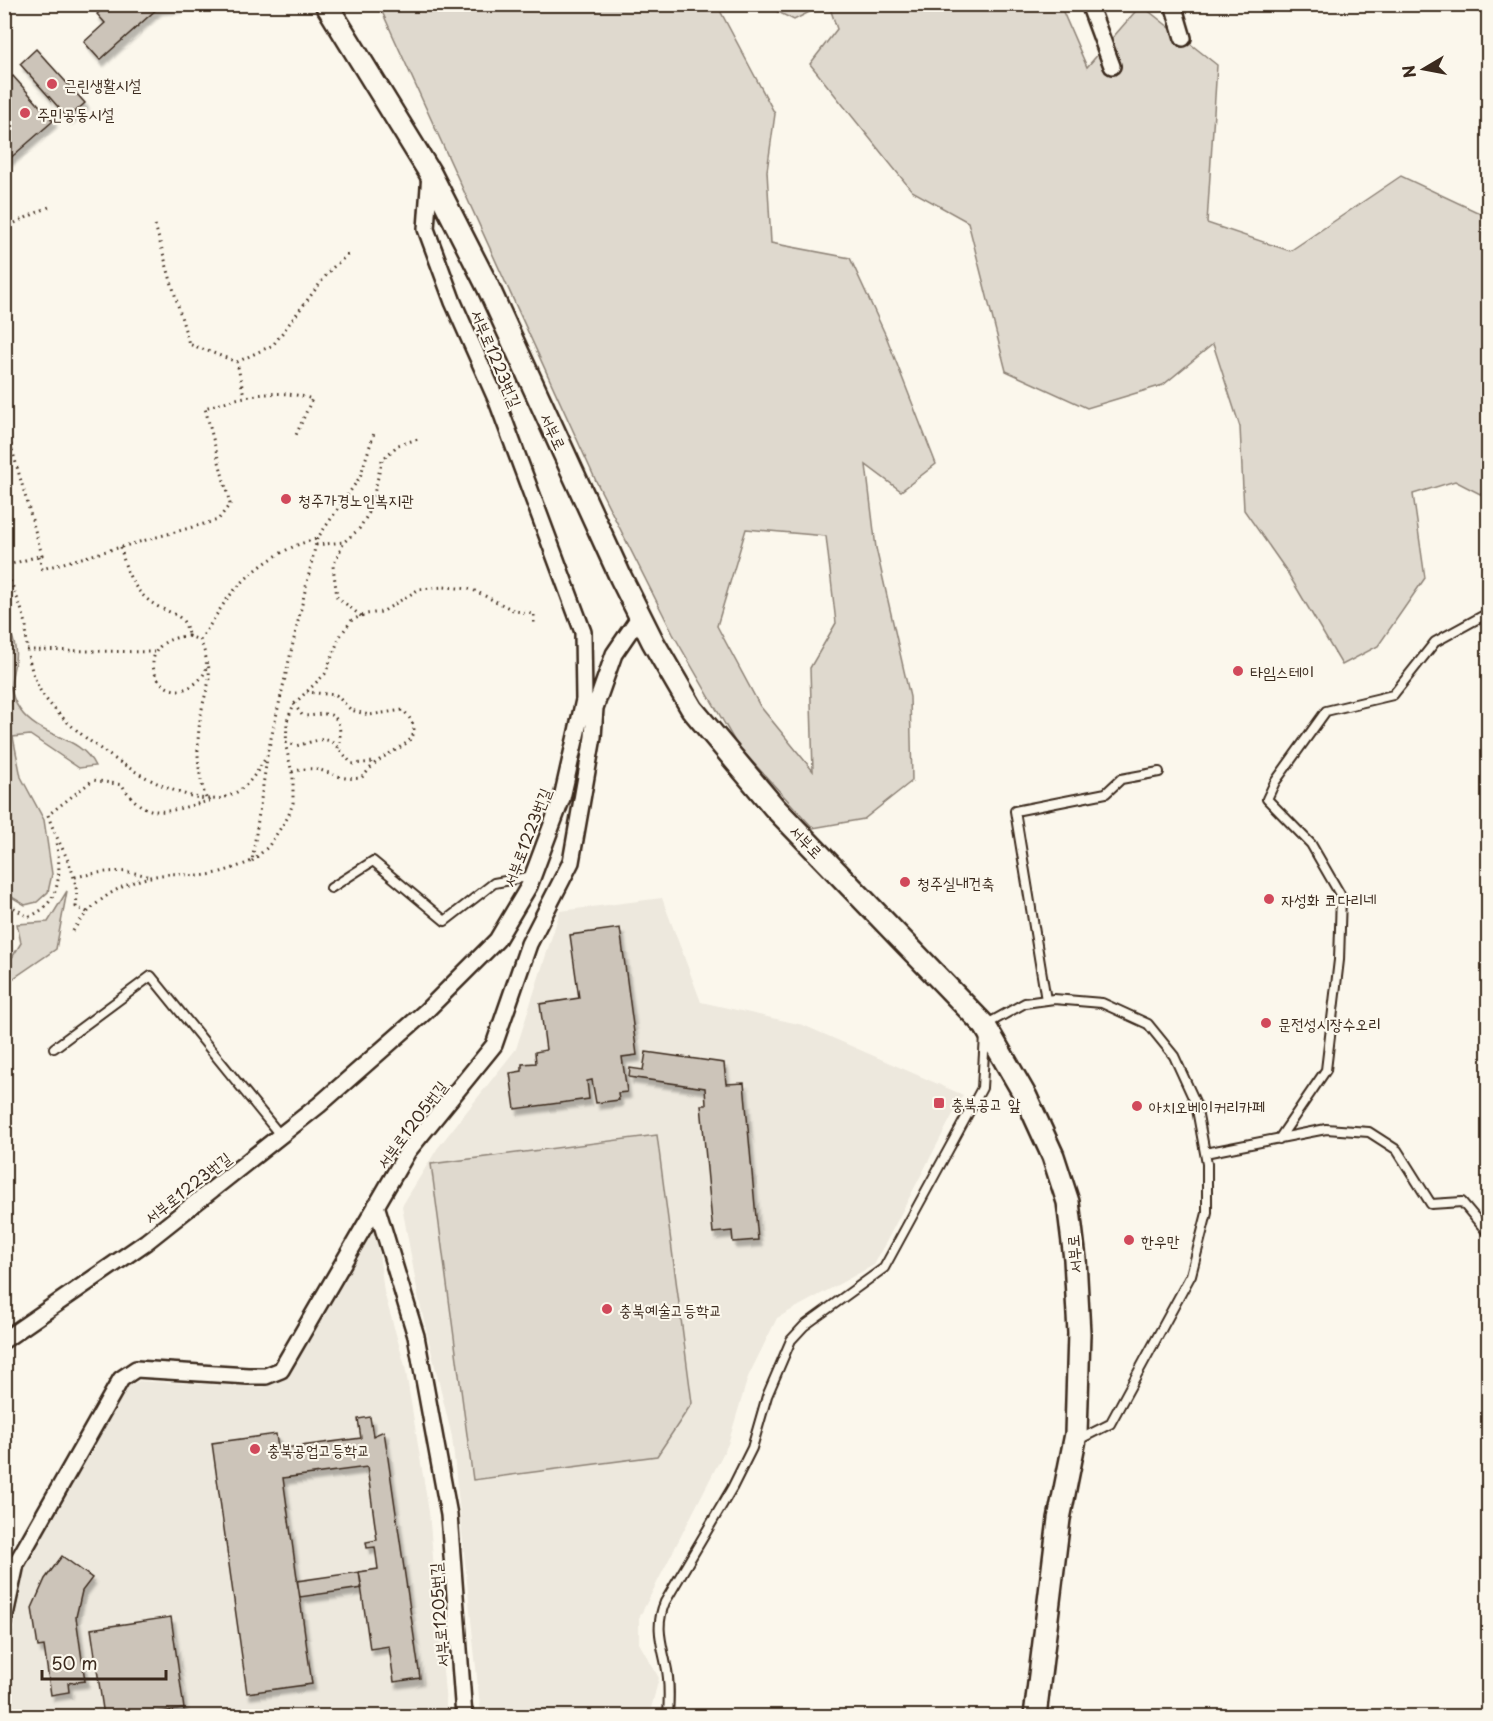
<svg xmlns="http://www.w3.org/2000/svg" width="1493" height="1721" viewBox="0 0 1493 1721" font-family="'Playpen Sans','Poor Story',sans-serif">
<style>
.built{fill:#ede8dd}
.green{fill:#dfd9ce;stroke:#8d8276;stroke-width:1.5;fill-rule:evenodd}
.building{fill:#ccc4b9;stroke:#3b2a1e;stroke-width:1.5;filter:url(#shadow)}
.lines{fill:none;stroke-linecap:round;stroke-linejoin:round}
.service-casing{stroke:#3b2a1e;stroke-width:12}
.minor-casing{stroke:#3b2a1e;stroke-width:20}
.secondary-casing{stroke:#3b2a1e;stroke-width:26}
.path{stroke:#3b2a1e;stroke-width:3;stroke-dasharray:1.5 4.5;stroke-linecap:butt}
.service{stroke:#fbf7ec;stroke-width:8}
.minor{stroke:#fbf7ec;stroke-width:15}
.secondary{stroke:#fbf7ec;stroke-width:21}
.poi-dot{fill:#d1495b;stroke:#fbf7ec;stroke-width:2}
.labels{text-anchor:middle;dominant-baseline:central;stroke-width:4.5;stroke-linejoin:round;paint-order:stroke}
.poi-label{font-size:16px;fill:#3b2a1e;stroke:#fbf7ec;text-anchor:start}
.street-label{font-size:16px;fill:#3b2a1e;stroke:#fbf7ec}
</style>
<defs>
<filter id="shadow"><feDropShadow dx="3.5" dy="6" stdDeviation="1.5" flood-color="#0004"/></filter>
</defs>
<rect width="100%" height="100%" fill="#fbf7ec"/>
<filter id="ink" filterUnits="userSpaceOnUse"><feTurbulence type="fractalNoise" baseFrequency=".0167" numOctaves="2"/><feDisplacementMap in="SourceGraphic" scale="12" xChannelSelector="R" yChannelSelector="G"/><feConvolveMatrix kernelMatrix="1 2 1 2 8 2 1 2 1" color-interpolation-filters="sRGB"/></filter>
<g filter="url(#ink)">
<path class="built" d="M662 898 701 1002 803 1025 963 1095 874 1265 777 1318 748 1377 728 1444 639 1618V1643L659 1678 649 1716H481L452 1437 419 1300 402 1206 437 1149 516 1049 560 911Z
M371 1230 377 1237 384 1292 405 1366 429 1512 447 1716H5V1678L25 1567 128 1386 139 1381 263 1387 286 1379Z"/>
<path class="green" d="M379 5H717L775 114 767 171 771 243 850 258 886 336 936 464 901 491 866 465 876 548 910 697 912 781 864 819 813 828 737 745 673 634 596 481ZM746 529 826 536 836 623 810 668 813 771 760 706 717 626Z
M764 5V4L823 5 794 20Z
M829 5H1060L1087 67 1141 5 1217 65 1207 223 1290 251 1401 176 1488 217V498L1455 481 1413 494 1425 578 1378 646 1342 665 1286 570 1244 510 1240 427 1213 344 1163 385 1087 408 1006 371 968 222 912 191 810 64 837 29Z
M5 617C8 627 14 638 15 648 19 671 1 682 20 710 40 739 80 734 95 766L79 768 30 735 13 737 21 777 44 820 52 874 48 892 37 902 25 905 5 893Z
M67 891 56 949 5 984V969L21 943 17 924 48 922Z
M657 1135 692 1403 657 1456 473 1480 431 1164Z"/>
<path class="building" d="M115 4 120 9 125 4 180 6 158 8 100 60 84 42 105 23 97 14 104 7 108 11Z
M36 49 85 103 68 118 20 64Z
M13 76 53 121 7 161 4 83Z
M4 105 7 161H4Z
M620 928 637 1055 622 1057 627 1092 618 1093 619 1100 596 1103 592 1080 587 1081 589 1099 515 1109 510 1073 522 1071V1064L536 1063 535 1052 546 1050 540 1004 579 998 570 935Z
M646 1052 724 1063 726 1084 744 1083 758 1240 733 1242 732 1231 713 1233 701 1105H706L705 1088 629 1077 630 1068 643 1070Z
M370 1417 373 1436 384 1431 420 1678 394 1682 389 1646 370 1649 359 1572 378 1569 375 1547 367 1548 366 1542 377 1540 367 1467 283 1478 312 1684 247 1693 212 1443 276 1434 278 1449 361 1438 358 1419Z
M62 1556 92 1578 82 1591 76 1617 85 1681 68 1683 69 1692 51 1695 44 1646 38 1647 32 1608 45 1579Z
M359 1572 362 1588 300 1597 297 1581Z
M171 1617 184 1709 130 1716H104L91 1629Z"/>
<g class="lines">
<g class="service-casing">
<path id="service" d="M331 888 373 861 445 921 494 883 533 876
M1046 1000 1015 811 1106 793 1121 779 1159 772
M987 1024 1025 1003 1054 999 1102 1003 1148 1024 1174 1056 1196 1104 1207 1164V1213L1191 1275 1110 1424 1078 1440
M54 1048 151 976 280 1135
M1279 1139 1326 1070 1339 960 1341 896 1311 844 1267 799 1275 782 1326 711 1393 695 1435 642 1488 613
M1205 1153 1326 1129 1369 1132 1397 1150 1431 1204 1462 1202 1488 1233
M668 1716C669 1700 670 1682 666 1665 661 1641 655 1626 665 1602L732 1488 752 1448 767 1396 791 1340 804 1326 884 1268 982 1088 985 1035"/>
</g>
<g class="minor-casing">
<path id="minor" d="M1089 4 1112 66
M1173 4 1183 38
M376 1205 416 1336 449 1515 464 1716
M4 1340 146 1242 319 1105 425 1012 497 940 529 886 562 798 584 700 583 632 497 401 453 302 426 229 430 173
M4 1620 16 1564 121 1379 136 1369 248 1376H266L281 1370 408 1151 494 1045 529 944 571 862 593 737 595 708 614 654 640 616"/>
</g>
<g class="secondary-casing">
<path id="secondary" d="M326 4 430 173 488 287 621 578 653 642 692 709 774 807 985 1026 1026 1097 1053 1156 1068 1202 1075 1259 1079 1333 1076 1434 1059 1519 1035 1716"/>
</g>
<path class="path" d="M155 225 189 344 237 362 244 396
M4 228 51 206
M237 362 273 345 331 269 351 252
M4 421 42 555 5 566
M316 545 344 542
M121 547C125 571 134 593 157 606 173 615 186 614 188 636
M39 556 42 569 218 520 230 504 205 408C239 397 276 387 312 399L296 435
M4 564C11 583 19 601 25 620 27 628 26 638 27 647 28 659 33 675 38 686 56 727 176 810 222 798 246 792 255 775 267 756L317 539 360 477 375 430
M361 616 337 597 333 566 344 542 359 529 370 511 382 460 398 445 418 439
M188 636 200 640C206 655 212 669 197 682 159 714 125 640 188 636Z
M200 640C211 625 220 607 232 593 253 569 286 545 317 539
M27 650 154 652
M294 704 302 715C311 717 316 714 325 714 343 714 341 738 338 748
M286 742 296 746C332 736 327 735 352 764L374 762
M292 772C325 761 330 782 361 778 367 773 372 765 378 761 399 745 431 740 403 710L369 715 351 710 336 695 307 692
M206 798C196 770 196 739 202 709 205 692 212 681 208 664
M252 861 268 847 288 817 293 803V777L286 747 287 721 294 704 325 674 340 636 352 620 366 614 382 612 419 589 444 587 471 589 515 611 534 614V627
M75 877C101 872 121 868 147 876
M4 901 28 917C61 905 62 872 56 842
M87 912 76 907C81 872 58 847 48 815L93 780 122 785C149 827 173 808 214 800
M73 931C94 897 131 877 170 874 179 873 188 876 198 876 216 875 235 868 252 861L267 758
M4 935 8 946 4 956"/>
<use href="#service" class="service"/>
<use href="#minor" class="minor"/>
<use href="#secondary" class="secondary"/>
</g>
</g>
<g class="poi-dot">
<circle cx="52" cy="84" r="6"/>
<circle cx="25" cy="113" r="6"/>
<circle cx="286" cy="499" r="6"/>
<circle cx="1238" cy="671" r="6"/>
<circle cx="905" cy="882" r="6"/>
<circle cx="1269" cy="899" r="6"/>
<circle cx="1266" cy="1023" r="6"/>
<rect x="933" y="1097" width="12" height="12" rx="3"/>
<circle cx="1137" cy="1106" r="6"/>
<circle cx="1129" cy="1240" r="6"/>
<circle cx="607" cy="1309" r="6"/>
<circle cx="255" cy="1449" r="6"/>
</g>
<g class="labels">
<g class="poi-label">
<text x="64" y="84">근린생활시설</text>
<text x="37" y="113">주민공동시설</text>
<text x="298" y="499">청주가경노인복지관</text>
<text x="1250" y="671">타임스테이</text>
<text x="917" y="882">청주실내건축</text>
<text x="1281" y="899">자성화 코다리네</text>
<text x="1278" y="1023">문전성시장수오리</text>
<text x="951" y="1103">충북공고 앞</text>
<text x="1149" y="1106">아치오베이커리카페</text>
<text x="1141" y="1240">한우만</text>
<text x="619" y="1309">충북예술고등학교</text>
<text x="267" y="1449">충북공업고등학교</text>
</g>
<g class="street-label">
<text transform="translate(497 358) rotate(67)">서부로1223번길</text>
<text transform="translate(554 431) rotate(65)">서부로</text>
<text transform="translate(526 837) rotate(-69)">서부로1223번길</text>
<text transform="translate(807 841) rotate(46)">서부로</text>
<text transform="translate(411 1124) rotate(-53)">서부로1205번길</text>
<text transform="translate(187 1187) rotate(-38)">서부로1223번길</text>
<text transform="translate(1073 1254) rotate(-95)">서부로</text>
<text transform="translate(438 1615) rotate(-94)">서부로1205번길</text>
</g>
</g>
<rect width="1493" height="1721" fill="none" stroke="#fbf7ec" stroke-width="24"/>
<rect x="12" y="12" width="1469" height="1697" fill="none" stroke="#3b2a1e" stroke-width="2" filter="url(#ink)"/>
<g transform="translate(1424 69) rotate(260)" stroke="#fbf7ec" stroke-width="4.5" paint-order="stroke">
<path d="M0-4.5L10 22L0 15L-10 22Z" fill="#3b2a1e"/>
<text y="-9" font-size="16" font-weight="bold" text-anchor="middle" fill="#3b2a1e">N</text>
</g>
<path d="M42 1670v9h124v-9" fill="none" stroke="#3b2a1e" stroke-width="3"/>
<text x="51" y="1670" font-size="18" fill="#3b2a1e" stroke="#fbf7ec" stroke-width="4.5" paint-order="stroke">50 m</text>
</svg>
